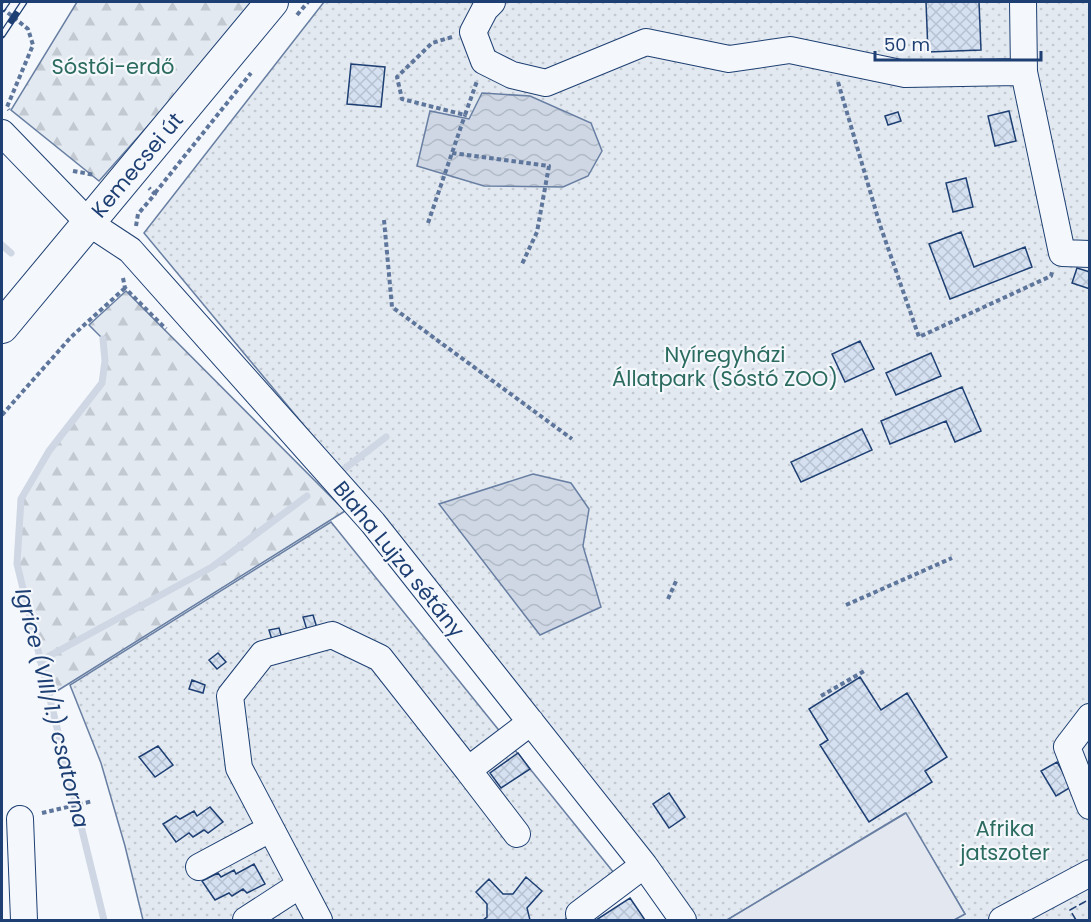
<svg xmlns="http://www.w3.org/2000/svg" width="1091" height="922" viewBox="0 0 1091 922" font-family="Poppins,sans-serif">
<style>
.grass{fill:url(#grass-dots);stroke:#687fa3;stroke-width:1.5}
.forest{fill:url(#forest-firs);stroke:#687fa3;stroke-width:1.5}
.parking{fill:#e3e8f0;stroke:#687fa3;stroke-width:1.5}
.water{fill:url(#water-waves);stroke:#687fa3;stroke-width:1.5}
.lines{fill:none;stroke-linecap:round;stroke-linejoin:round}
.stream{stroke:#cfd7e4;stroke-width:7}
.building{fill:url(#building-cross-hatch);stroke:#1d3f73;stroke-width:1.5}
.minor-casing{stroke:#1d3f73;stroke-width:28}
.major-casing{stroke:#1d3f73;stroke-width:34}
.path{stroke:#5e769c;stroke-width:4;stroke-dasharray:4.5 3;stroke-linecap:butt}
.minor{stroke:#f4f7fb;stroke-width:26}
.major{stroke:#f4f7fb;stroke-width:32}
.rail-casing{stroke:#1d3f73;stroke-width:7}
.rail{stroke:#f4f7fb;stroke-width:4.5;stroke-dasharray:14;stroke-linecap:butt}
.fence{stroke:#1d3f73;stroke-width:1.5;stroke-dasharray:8 3;stroke-linecap:butt}
.labels{text-anchor:middle;dominant-baseline:central;stroke-width:4.5;stroke-linejoin:round;paint-order:stroke}
.park-label{font-size:21px;fill:#2c6c60;stroke:#f4f7fb}
.street-label{font-size:21px;fill:#1d3f73;stroke:#f4f7fb}
.water-label{font-size:22px;font-style:italic;fill:#1d3f73;stroke:#f4f7fb}
</style>
<defs>
<pattern id="grass-dots" width="8" height="8" patternUnits="userSpaceOnUse" patternTransform="scale(1.5)"><rect width="8" height="8" fill="#e3e9f0"/><path d="M2 2h.1M6 6h.1" fill="none" stroke="#c2c9d1" stroke-width="1.8" stroke-linecap="round"/></pattern>
<pattern id="forest-firs" width="22" height="20" patternUnits="userSpaceOnUse" patternTransform="scale(1.5)"><rect width="22" height="20" fill="#e3e9f0"/><path d="M5 1l3.5 6h-7zM16 11l3.5 6h-7z" fill="#c2c9d1"/></pattern>
<pattern id="water-waves" width="16" height="10" patternUnits="userSpaceOnUse" patternTransform="scale(1.5)"><rect width="16" height="10" fill="#cfd7e4"/><path d="M0 5q4-4 8 0t8 0" fill="none" stroke="#b1bac7"/></pattern>
<pattern id="building-cross-hatch" width="8" height="8" patternUnits="userSpaceOnUse" patternTransform="scale(1.5)"><rect width="8" height="8" fill="#d5e0f0"/><path d="M0 0l8 8M0 8l8-8" fill="none" stroke="#b6c1d1"/></pattern>
</defs>
<rect width="100%" height="100%" fill="#f4f7fb"/>
<path class="grass" d="M324 2H1089V920H954L965 914 905 813 727 920H693L366 500 144 233Z
M331 522 618 878 564 920H143L125 846 101 763 70 685Z"/>
<path class="forest" d="M77 2H258L99 181 11 110Z
M126 291 345 511 49 696 17 564 21 499 49 451 102 383 105 361 103 339 89 325Z"/>
<path class="parking" d="M906 813 965 914 954 920H727Z"/>
<path class="water" d="M482 93 530 96 591 123 602 151 588 176 563 187 484 186 417 166 430 111 469 119Z
M533 474 571 483 589 509 583 546 601 607 540 635 439 504Z"/>
<g class="lines">
<path class="stream" d="M2 245 11 253
M103 339 105 361 102 383 49 451 21 499 17 564 104 920
M343 470 386 437
M40 661 212 567 307 496"/>
</g>
<path class="building" d="M926 2H979L981 50 928 52Z
M351 64 385 67 381 107 347 104Z
M1009 111 1016 141 995 146 988 116Z
M898 112 901 121 888 125 885 116Z
M966 178 973 207 953 212 946 183Z
M961 232 974 267 1025 247 1032 267 950 299 929 244Z
M1077 268 1090 272V289L1072 283Z
M860 341 874 369 845 382 832 354Z
M931 353 941 376 896 395 886 373Z
M962 387 981 431 955 442 946 421 890 444 881 421Z
M862 429 872 450 801 482 791 462Z
M313 615 317 628 307 630 303 617Z
M279 628 282 638 272 640 269 630Z
M218 653 226 662 217 669 209 660Z
M860 677 881 710 907 693 947 757 925 771 932 782 869 822 820 745 828 740 809 709Z
M192 680 205 685 203 693 189 689Z
M158 746 173 765 155 777 139 757Z
M518 753 530 769 501 788 490 773Z
M1057 762 1071 787 1056 796 1041 771Z
M669 793 685 817 669 828 653 804Z
M210 807 223 822 208 833 204 830 193 837 189 833 176 842 163 824 176 816 180 819 194 811 197 816Z
M254 864 265 884 247 893 243 889 232 896 229 893 215 900 202 881 218 873 221 877 234 870 236 874Z
M526 877 542 891 527 908 530 920H483L487 917V904L476 892 489 879 503 894H513Z
M630 898 645 920H596Z"/>
<g class="lines">
<g class="minor-casing">
<path id="minor" d="M492 2 485 9 473 32 484 61 512 75 546 83 646 42 729 59 790 50 905 74 1024 72
M1023 2 1024 72 1062 253 1090 254
M2 133 89 223 130 250 373 523 644 865 683 920
M1090 717 1067 747 1090 806
M468 770 517 834
M20 819 24 920
M199 867 270 829
M579 914 644 865
M246 920 300 885
M319 920 239 768 230 696 263 654 332 635 380 658 468 770 531 722
M1002 920 1090 873"/>
</g>
<g class="major-casing">
<path id="major" d="M2 327 272 2"/>
</g>
<path class="path" d="M2 8 28 29 33 45 7 107 9 110
M297 15 308 2
M452 37 432 43 397 77 402 99 465 115 477 81
M838 82 880 225 919 337 1051 276 1052 272
M452 153 549 166 537 232 522 264
M73 171 95 175
M155 193 251 73
M384 220 392 307 572 439
M428 223 465 115
M136 226 138 214 155 194 149 188
M123 278 125 288 166 329
M2 415 71 337 125 288
M668 599 677 579
M846 605 952 558
M821 696 866 670
M42 813 93 801"/>
<use href="#minor" class="minor"/>
<use href="#major" class="major"/>
<g class="rail-casing">
<path id="rail" d="M2 9 7 2
M2 35 24 2"/>
</g>
<use href="#rail" class="rail"/>
<path class="fence" d="M1076 920 1070 910 1090 899"/>
</g>
<g class="labels">
<g class="park-label">
<text x="113" y="66">Sóstói-erdő</text>
<text x="725" y="354">Nyíregyházi<tspan x="725" dy="24">Állatpark (Sóstó ZOO)</tspan></text>
<text x="1005" y="828">Afrika<tspan x="1005" dy="24">jatszoter</tspan></text>
</g>
<g class="street-label">
<text transform="translate(137 165) rotate(-50)">Kemecsei út</text>
<text transform="translate(399 559) rotate(51)">Blaha Lujza sétány</text>
</g>
<g class="water-label">
<text transform="translate(52 708) rotate(76)">Igrice (VIII/1.) csatorna</text>
</g>
</g>
<rect width="1091" height="922" fill="none" stroke="#1d3f73" stroke-width="6"/>
<path d="M875 51v9h166v-9" fill="none" stroke="#1d3f73" stroke-width="3"/>
<text x="884" y="51" font-size="18" fill="#1d3f73" stroke="#f4f7fb" stroke-width="4.5" paint-order="stroke">50 m</text>
</svg>
